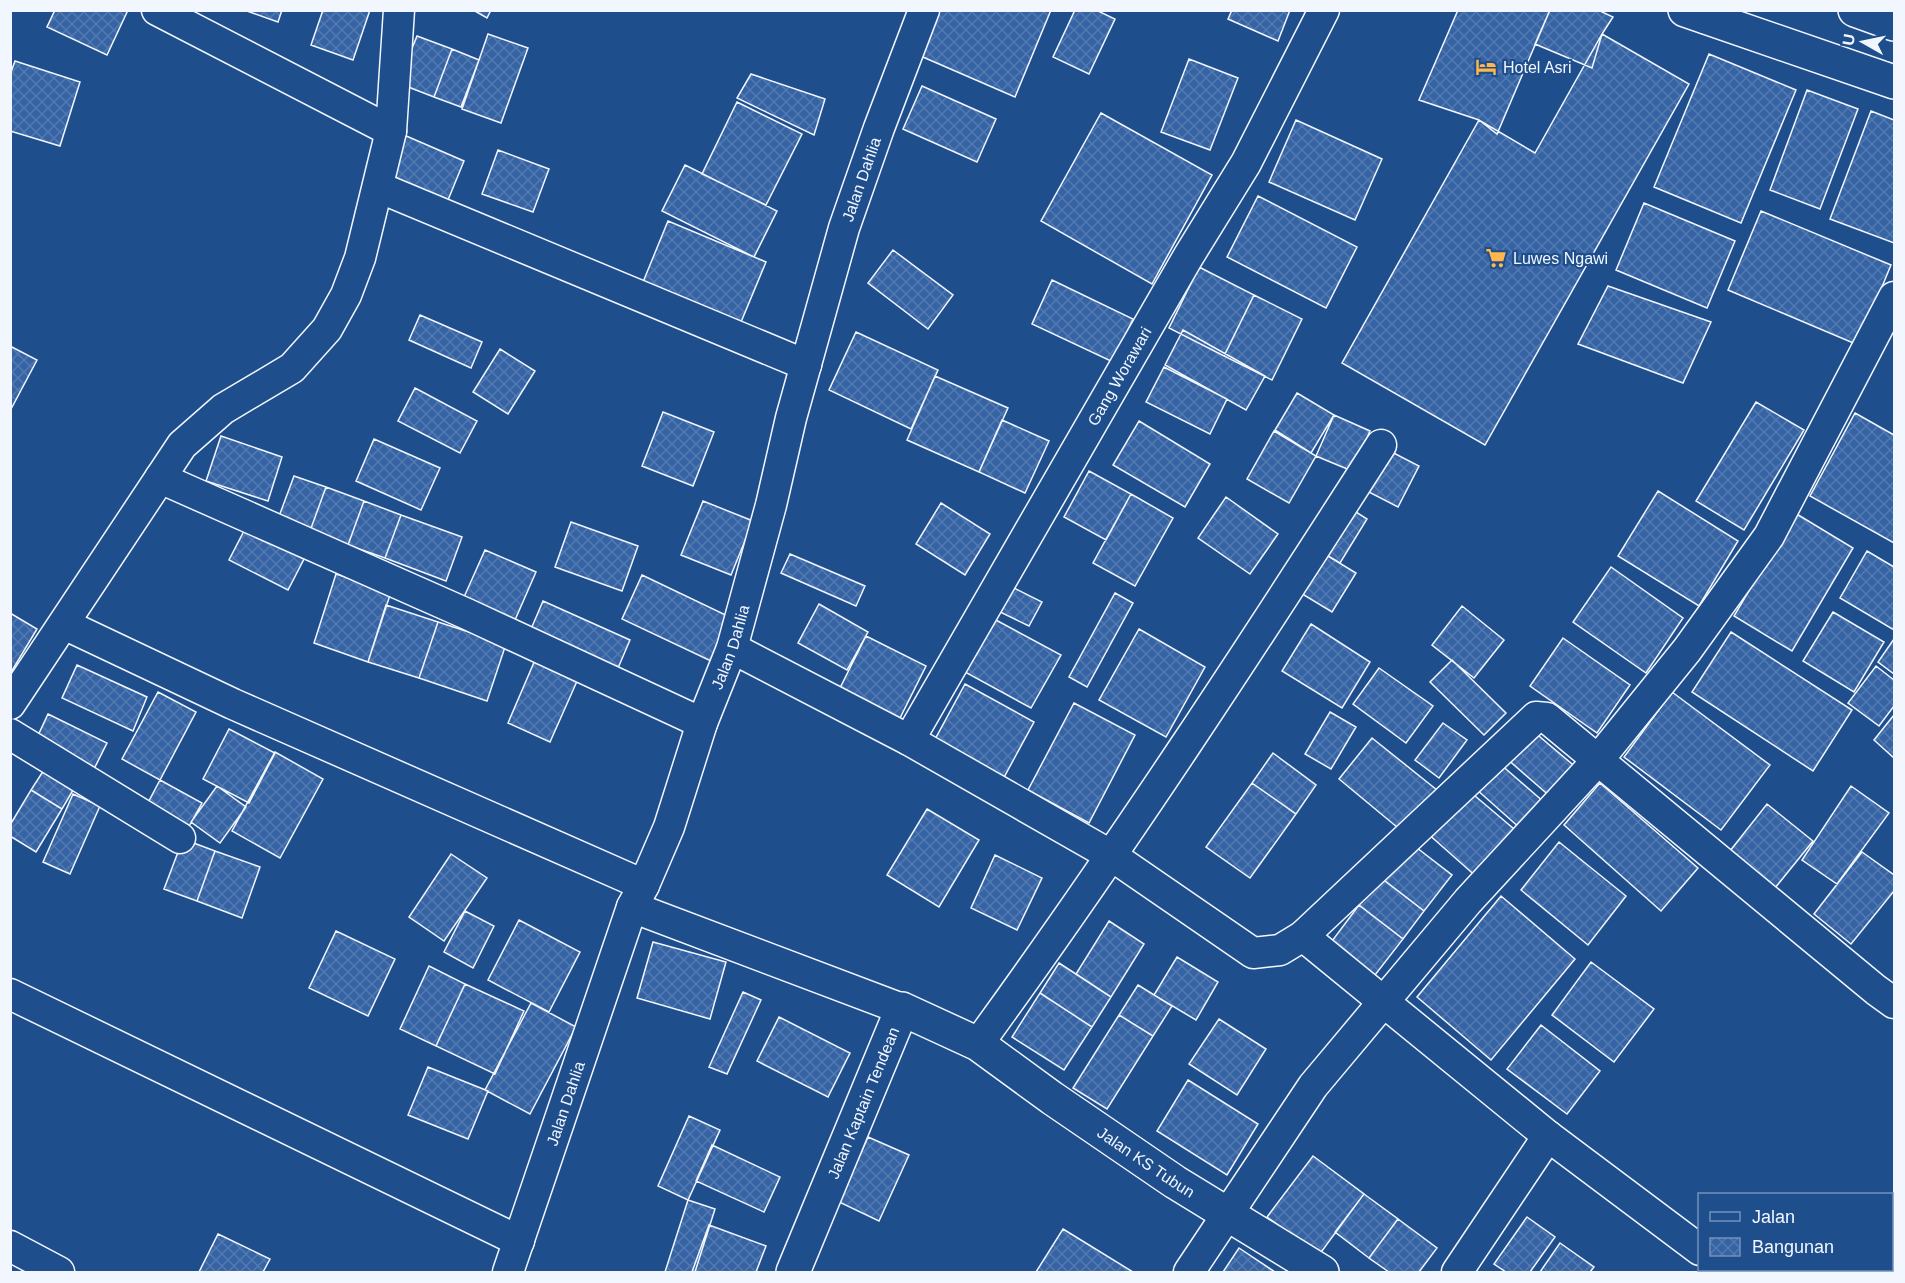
<svg xmlns="http://www.w3.org/2000/svg" width="1905" height="1283" viewBox="0 0 1905 1283" font-family="Helvetica,sans-serif">
<style>
.building{fill:url(#building-cross-hatch);stroke:#f2f6ff;stroke-width:1.5}
.lines{fill:none;stroke-linecap:round;stroke-linejoin:round}
.minor-casing{stroke:#f2f6ff;stroke-width:33}
.tertiary-casing{stroke:#f2f6ff;stroke-width:36}
.primary-casing{stroke:#f2f6ff;stroke-width:36}
.minor{stroke:#1f4e8c;stroke-width:30}
.tertiary{stroke:#1f4e8c;stroke-width:33}
.primary{stroke:#1f4e8c;stroke-width:33}
.labels{text-anchor:middle;dominant-baseline:central;stroke-width:4.5;stroke-linejoin:round;paint-order:stroke}
.poi-label{font-size:16px;fill:#f2f6ff;stroke:#1f4e8c;text-anchor:start}
.street-label{font-size:16px;fill:#f2f6ff;stroke:#1f4e8c}
</style>
<defs>
<pattern id="building-cross-hatch" width="8" height="8" patternUnits="userSpaceOnUse" patternTransform="scale(1.5)"><rect width="8" height="8" fill="#3563a3"/><path d="M0 0l8 8M0 8l8-8" fill="none" stroke="#537ab1"/></pattern>
</defs>
<rect width="100%" height="100%" fill="#1f4e8c"/>
<path class="building" d="M55 10H128L107 55 47 27Z
M244 10H282L278 22Z
M323 10H370L353 60 311 45Z
M473 10H491L487 18Z
M934 10H1051L1015 97 916 54Z
M1075 10H1096L1115 19 1089 74 1053 57Z
M1232 10H1290L1278 41 1228 19Z
M1458 10H1550L1497 134 1479 120 1419 100Z
M1550 10H1598L1613 17 1602 34 1592 68 1535 44Z
M488 34 528 48 501 123 462 109Z
M1602 34 1689 84 1485 445 1342 363 1479 120 1535 153Z
M417 36 452 49 434 97 398 83Z
M452 49 479 60 461 107 434 97Z
M1709 54 1796 90 1741 223 1654 187Z
M1189 59 1238 78 1210 150 1161 132Z
M15 61 80 82 60 146 10 131V75Z
M751 74 825 99 814 135 737 98Z
M922 86 996 119 977 162 903 129Z
M1807 90 1858 109 1820 209 1770 190Z
M737 102 802 134 766 205 702 174Z
M1871 111 1894 120V243L1830 219Z
M1101 113 1212 175 1152 284 1041 221Z
M1296 120 1382 159 1355 220 1269 182Z
M404 135 464 161 448 200 387 174Z
M498 150 549 169 533 212 482 194Z
M685 165 777 211 754 257 662 211Z
M1258 196 1357 247 1326 308 1227 257Z
M1644 203 1735 241 1707 308 1616 270Z
M1761 211 1891 265 1858 345 1728 290Z
M668 221 766 262 741 322 643 282Z
M893 250 953 295 928 329 868 283Z
M1199 267 1254 295 1224 356 1169 328Z
M1052 280 1133 319 1113 362 1032 324Z
M1608 286 1711 322 1683 383 1578 344Z
M1254 295 1302 319 1272 380 1224 356Z
M420 315 482 342 471 368 409 340Z
M1183 330 1265 376 1246 410 1165 365Z
M856 332 938 370 911 429 829 390Z
M10 346 37 360 10 411Z
M500 349 535 371 508 414 473 392Z
M1164 367 1227 399 1210 434 1146 402Z
M935 376 1008 408 979 472 907 440Z
M415 388 477 421 460 453 398 421Z
M1297 393 1334 415 1311 453 1275 430Z
M1756 402 1804 430 1744 530 1696 501Z
M663 412 714 432 693 486 642 466Z
M1855 413 1894 435V543L1810 496Z
M1334 415 1370 431 1352 471 1316 456Z
M1002 420 1049 441 1025 493 979 472Z
M1139 421 1210 464 1185 507 1113 465Z
M1274 431 1316 456 1289 503 1247 479Z
M221 436 282 457 268 501 206 481Z
M374 439 440 468 421 510 356 481Z
M1382 447 1419 466 1398 507 1361 488Z
M1089 471 1131 494 1106 540 1064 517Z
M294 476 326 487 310 531 278 519Z
M326 487 364 501 348 545 310 531Z
M1658 491 1738 541 1699 606 1618 556Z
M1131 494 1173 518 1135 586 1093 563Z
M1226 497 1278 534 1250 574 1198 538Z
M364 501 401 515 385 558 348 545Z
M703 501 753 521 731 575 681 555Z
M941 503 990 534 965 575 916 544Z
M1345 505 1367 519 1340 563 1318 550Z
M1795 513 1853 548 1792 651 1734 616Z
M401 515 462 537 446 581 385 558Z
M571 522 638 546 622 591 555 567Z
M245 529 304 559 288 590 229 560Z
M485 550 536 572 515 620 464 597Z
M1318 550 1356 573 1332 612 1294 589Z
M1867 551 1894 567V630L1840 598Z
M790 554 865 586 856 606 781 573Z
M1611 567 1683 618 1646 673 1573 622Z
M336 574 391 592 368 662 314 643Z
M642 575 732 618 711 661 622 619Z
M1012 587 1042 602 1029 626 998 611Z
M1115 593 1133 603 1087 687 1069 677Z
M543 601 630 640 618 668 531 629Z
M819 604 868 632 847 670 798 643Z
M386 605 438 622 419 678 368 662Z
M1462 606 1504 640 1474 678 1432 645Z
M1833 612 1884 642 1854 692 1803 661Z
M10 613 37 629 10 674Z
M994 619 1061 655 1031 708 965 672Z
M438 622 506 644 487 701 419 678Z
M1311 624 1370 662 1342 708 1282 671Z
M1139 629 1205 667 1166 737 1099 700Z
M1731 632 1852 710 1813 771 1692 692Z
M866 636 926 666 896 726 836 696Z
M1563 638 1630 685 1597 733 1530 686Z
M1894 639V674L1878 662Z
M535 660 578 679 550 742 508 723Z
M1452 660 1506 713 1484 735 1430 682Z
M77 665 147 697 133 731 62 698Z
M1876 666 1894 680V706L1879 726 1848 703Z
M1379 668 1433 706 1406 743 1353 704Z
M965 684 1034 722 1002 781 933 743Z
M158 692 196 712 160 780 122 759Z
M1672 692 1770 765 1721 830 1624 757Z
M1074 703 1135 735 1089 823 1028 790Z
M1330 712 1356 727 1331 769 1305 754Z
M48 714 107 743 93 771 35 742Z
M1894 715V758L1874 740Z
M1443 723 1467 740 1439 778 1415 760Z
M229 729 275 753 249 803 203 779Z
M1533 731 1578 769 1552 798 1506 758Z
M1372 738 1437 790 1403 832 1339 779Z
M275 752 323 779 280 858 232 831Z
M1273 753 1316 785 1296 814 1252 783Z
M49 762 79 780 62 809 31 790Z
M1499 763 1544 802 1521 829 1476 789Z
M160 780 202 803 183 837 142 814Z
M1252 783 1296 814 1250 878 1206 847Z
M1600 783 1698 868 1661 911 1564 825Z
M217 786 246 807 220 843 191 822Z
M1851 786 1889 813 1837 884 1802 860Z
M31 790 62 809 36 852 10 836V825Z
M1468 790 1520 834 1479 879 1426 832Z
M73 794 100 806 70 874 43 862Z
M1767 804 1813 841 1775 888 1730 851Z
M927 809 979 840 939 907 887 875Z
M183 839 215 851 197 901 164 889Z
M1408 841 1452 875 1424 911 1380 877Z
M1559 842 1626 896 1588 945 1521 890Z
M215 851 260 867 242 918 197 901Z
M1862 852 1894 875V891L1851 944 1814 914Z
M451 854 487 878 444 941 409 917Z
M995 855 1042 878 1017 930 971 908Z
M1380 877 1424 911 1403 939 1359 905Z
M1501 896 1575 959 1491 1060 1417 997Z
M1359 905 1403 939 1375 975 1332 941Z
M465 911 494 926 473 968 444 952Z
M519 920 580 952 549 1012 488 980Z
M1109 921 1144 944 1111 997 1076 974Z
M336 931 395 959 368 1016 309 988Z
M653 942 726 962 710 1019 637 998Z
M1177 957 1218 982 1196 1020 1154 995Z
M1591 962 1654 1009 1614 1062 1552 1015Z
M1059 963 1111 997 1092 1027 1040 993Z
M429 966 465 984 436 1046 400 1029Z
M465 984 524 1011 495 1074 436 1046Z
M1138 985 1172 1006 1153 1036 1119 1015Z
M743 992 761 1000 727 1074 709 1067Z
M1040 993 1092 1027 1064 1070 1012 1037Z
M531 1003 576 1027 530 1114 485 1090Z
M1119 1015 1153 1036 1107 1109 1073 1088Z
M779 1017 850 1053 828 1097 757 1061Z
M1219 1019 1266 1049 1237 1095 1189 1064Z
M1541 1025 1600 1071 1567 1114 1507 1069Z
M428 1067 488 1091 468 1139 408 1115Z
M1188 1080 1258 1124 1227 1175 1157 1131Z
M689 1116 720 1130 688 1200 658 1186Z
M868 1137 909 1155 879 1221 839 1202Z
M712 1145 780 1177 764 1212 696 1181Z
M1313 1156 1364 1194 1319 1255 1267 1217Z
M1364 1194 1398 1219 1369 1258 1335 1232Z
M688 1200 715 1209 695 1272H665Z
M1527 1217 1555 1237 1530 1272H1506L1494 1264Z
M1398 1219 1437 1248 1419 1272H1389L1369 1258Z
M709 1225 766 1246 756 1272H692Z
M1063 1229 1133 1272H1036Z
M218 1234 270 1259 263 1272H199Z
M1560 1243 1594 1267 1590 1272H1540Z
M1239 1248 1275 1272H1223Z"/>
<g class="lines">
<g class="minor-casing">
<g id="minor">
<path d="M157 10 391 131"/>
<path d="M378 187 806 365"/>
<path d="M160 478 467 614 702 723"/>
<path d="M64 624 233 704 644 885"/>
<path d="M732 648 909 740 1112 856 1253 953 1280 950 1303 936 1536 717 1547 718 1876 990 1894 1003"/>
<path d="M10 704 182 445 223 409 292 368 327 329 346 295 360 258 391 131 399 10"/>
<path d="M10 734 180 838"/>
<path id="s1" d="M909 740 1188 257 1246 163 1324 10"/>
<path d="M632 907 902 1009"/>
<path d="M1303 936 1548 1136 1700 1250"/>
<path d="M10 994 519 1241"/>
<path d="M978 1044C1120 849 1251 648 1381 445"/>
<path d="M10 1246 59 1272"/>
<path d="M1726 1270 1730 1272"/>
<path id="s2" d="M508 1272 632 907 644 885 669 827 702 723 732 648 771 505 791 418 844 228 879 128 924 10"/>
<path d="M1189 1272 1313 1086 1468 901 1598 760 1687 650 1769 536 1894 297"/>
<path d="M1457 1272 1548 1136"/>
</g>
</g>
<g class="tertiary-casing">
<g id="tertiary">
<path d="M1685 10 1894 82"/>
<path id="s3" d="M793 1272 902 1009 978 1044 1052 1098 1175 1182 1322 1272"/>
</g>
</g>
<g class="primary-casing">
<path id="primary" d="M1855 10 1894 24
M1706 17 1708 10"/>
</g>
<use href="#minor" class="minor"/>
<use href="#tertiary" class="tertiary"/>
<use href="#primary" class="primary"/>
</g>
<defs>
<g id="hotel-bare" transform="scale(1.62)"><path d="M-6-4.5h1.5V1H6V5H4.5V3h-9V5H-6ZM-4 0a1.8 1.8 0 1 1 3.6 0ZM.5 0V-2.5h3Q6-2.5 6 0Z" fill="#ffb74d" stroke="#1f4e8c" stroke-width="2.5" paint-order="stroke"/></g>
<g id="supermarket-bare" transform="scale(1.62)"><path d="M-6-5.5h2.5l.6 2H6L4.5 2H-2.5L-4.4-4H-6ZM-1.5 3.2a1.3 1.3 0 1 0 .1 0ZM3 3.2a1.3 1.3 0 1 0 .1 0Z" fill="#ffb74d" stroke="#1f4e8c" stroke-width="2.5" paint-order="stroke"/></g>
</defs>
<g fill-rule="evenodd">
<use href="#hotel-bare" x="1486" y="67"/>
<use href="#supermarket-bare" x="1496" y="258"/>
</g>
<g class="labels">
<g class="poi-label">
<text x="1503" y="67">Hotel Asri</text>
<text x="1513" y="258">Luwes Ngawi</text>
</g>
<g class="street-label">
<text stroke="none"><textPath href="#s2" startOffset="1150">Jalan Dahlia</textPath></text>
<text stroke="none"><textPath href="#s1" startOffset="420">Gang Worawari</textPath></text>
<text stroke="none"><textPath href="#s2" startOffset="664">Jalan Dahlia</textPath></text>
<text stroke="none"><textPath href="#s2" startOffset="178">Jalan Dahlia</textPath></text>
<text stroke="none"><textPath href="#s3" startOffset="183">Jalan Kaptain Tendean</textPath></text>
<text stroke="none"><textPath href="#s3" startOffset="574">Jalan KS Tubun</textPath></text>
</g>
</g>
<rect width="1905" height="1283" fill="none" stroke="#f2f6ff" stroke-width="24"/>
<rect x="1698" y="1193" width="195" height="78" fill="#1f4e8c" stroke="#7391ba" stroke-width="1.5"/>
<rect x="1710" y="1212" width="30" height="9" fill="#1f4e8c" stroke="#7391ba" stroke-width="1.5"/>
<text x="1752" y="1223" font-size="18" fill="#f2f6ff">Jalan</text>
<rect x="1710" y="1238" width="30" height="18" fill="url(#building-cross-hatch)" stroke="#7391ba" stroke-width="1.5"/>
<text x="1752" y="1253" font-size="18" fill="#f2f6ff">Bangunan</text>
<g transform="translate(1863 42) rotate(279)" stroke="#1f4e8c" stroke-width="4.5" paint-order="stroke">
<path d="M0-4.5L10 22L0 15L-10 22Z" fill="#f2f6ff"/>
<text y="-9" font-size="16" font-weight="bold" text-anchor="middle" fill="#f2f6ff">U</text>
</g>
</svg>
